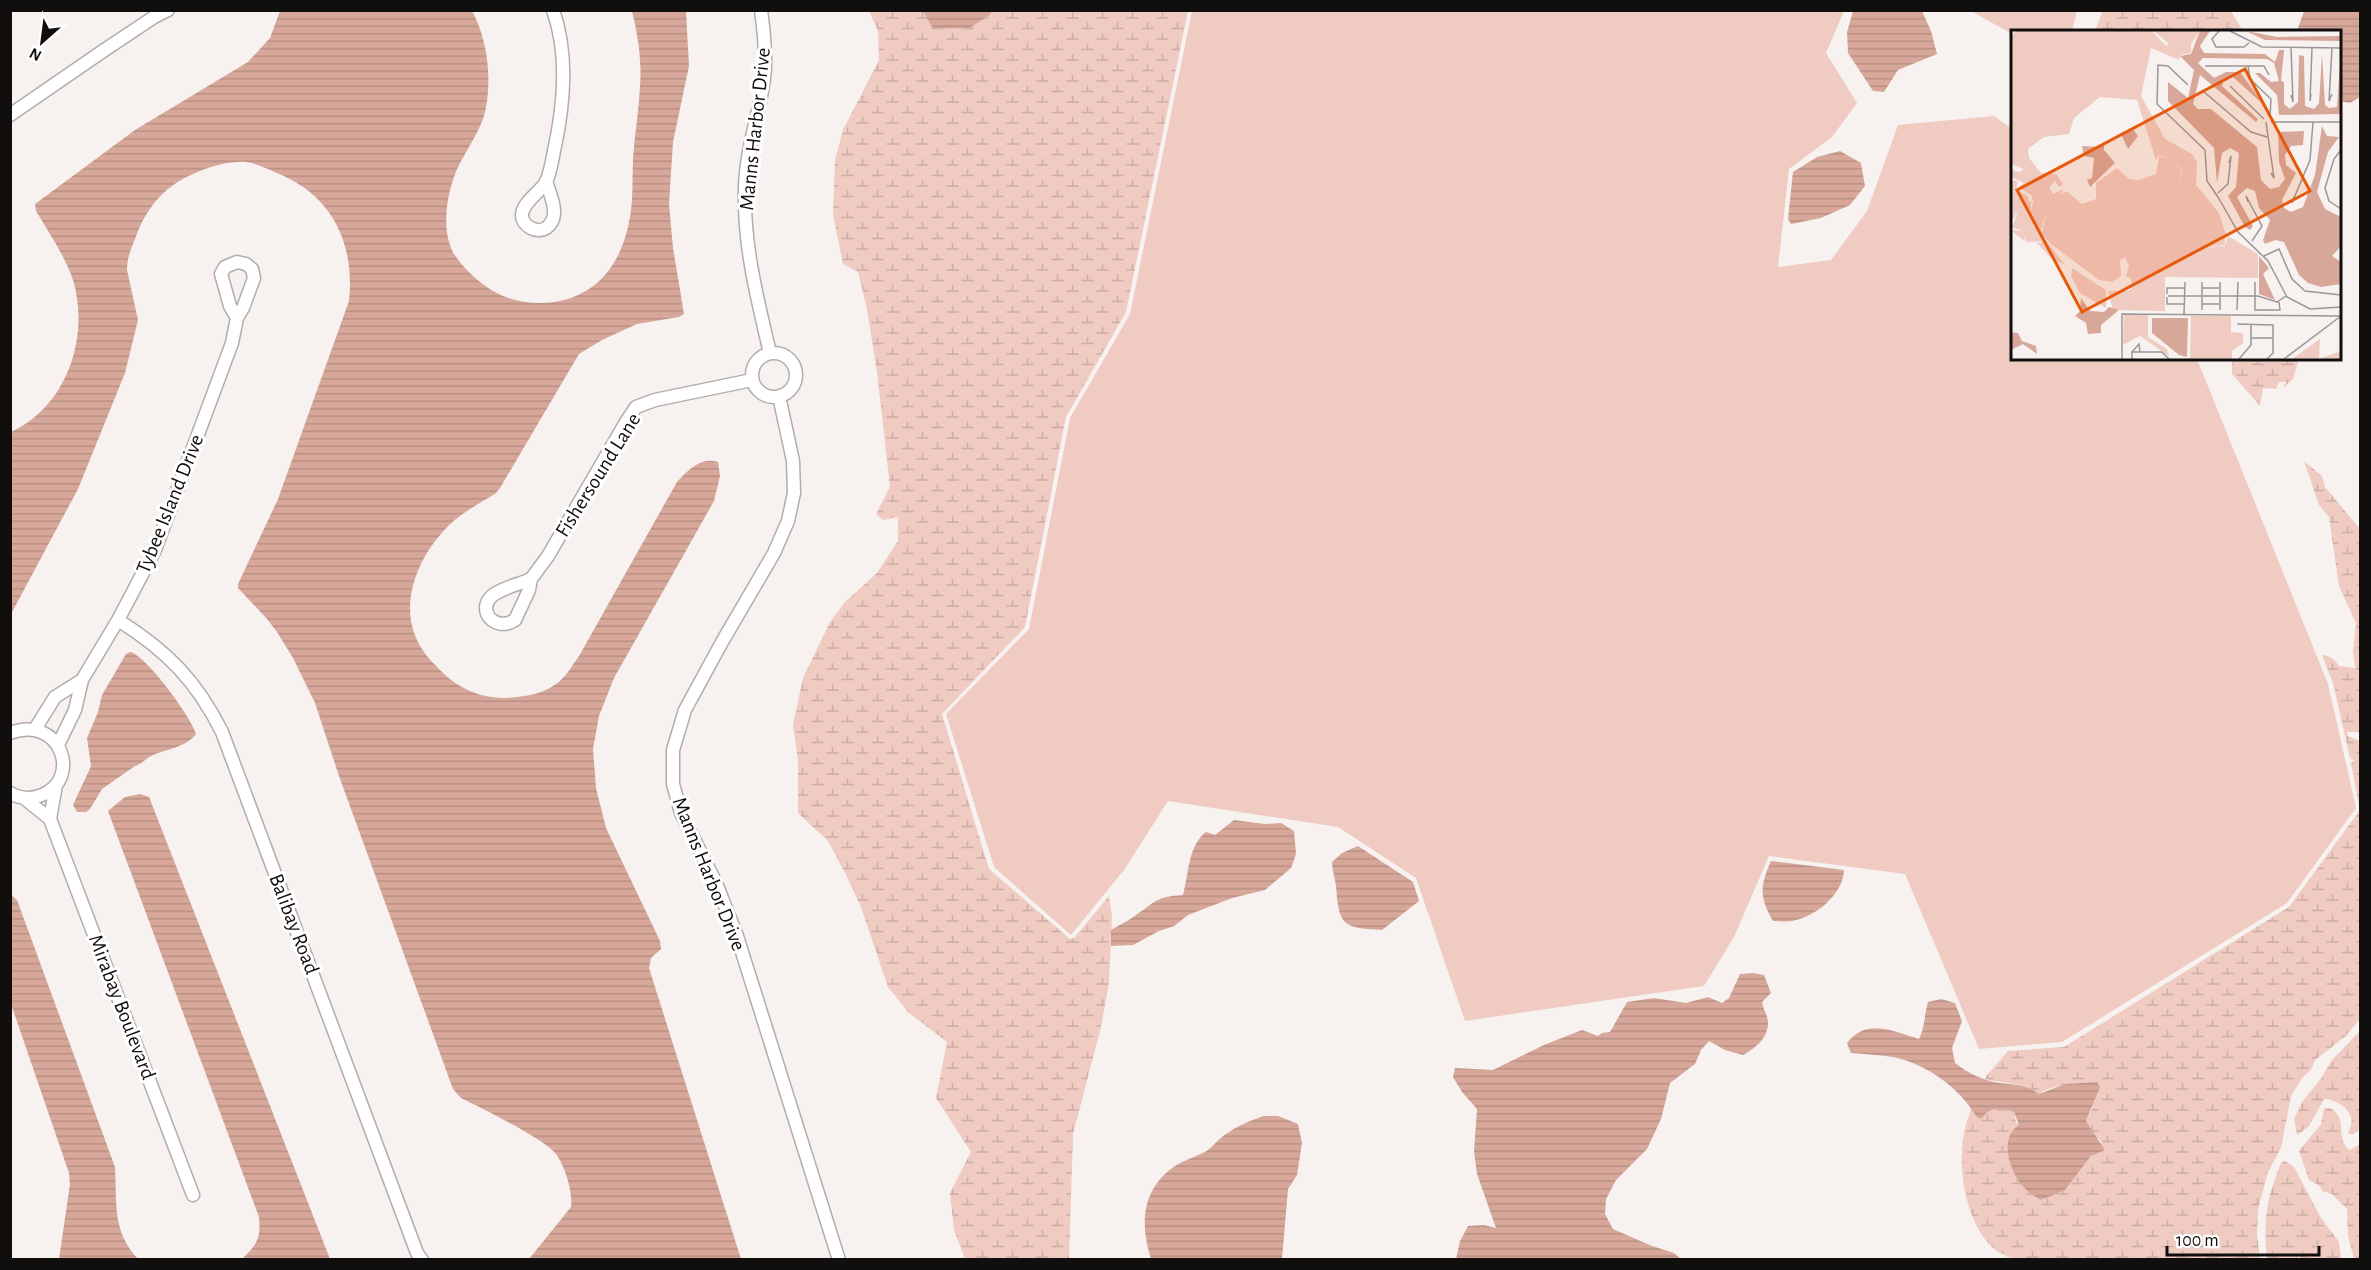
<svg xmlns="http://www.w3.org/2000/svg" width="2371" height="1270" viewBox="0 0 2371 1270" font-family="'Alegreya Sans',sans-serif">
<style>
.green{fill:#efcbc2}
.wetland{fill:url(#wetland-marsh)}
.water{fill:url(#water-rules)}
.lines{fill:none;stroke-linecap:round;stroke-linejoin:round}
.minor-casing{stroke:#b2adac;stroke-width:15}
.minor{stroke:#fff;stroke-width:12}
.labels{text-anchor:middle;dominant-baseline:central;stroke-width:6;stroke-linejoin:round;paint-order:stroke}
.street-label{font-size:21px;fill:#100f0e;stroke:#fff}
.inset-road{fill:none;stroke:#9b9796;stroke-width:1.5}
.view{fill:#e8590c;fill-opacity:0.15;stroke:#e8590c;stroke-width:3}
.inset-edge{fill:none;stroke:#100f0e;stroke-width:3}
</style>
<defs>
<pattern id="wetland-marsh" width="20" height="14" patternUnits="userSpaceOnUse" patternTransform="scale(1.5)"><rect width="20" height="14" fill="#efcbc2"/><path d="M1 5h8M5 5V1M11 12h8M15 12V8" fill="none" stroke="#ccada6"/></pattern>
<pattern id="water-rules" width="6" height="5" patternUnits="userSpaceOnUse" patternTransform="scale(1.5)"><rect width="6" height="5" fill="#d7a79a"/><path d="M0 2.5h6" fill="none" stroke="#b88f84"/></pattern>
</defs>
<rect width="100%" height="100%" fill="#f7f2f0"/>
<path class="green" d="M1192 11H1844L1826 53 1857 103 1832 137 1789 169 1778 267 1831 260 1867 211 1898 125 1994 116 2012 129V358L2197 359 2328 684 2356 808 2287 903 2062 1042 1979 1049 1905 874 1769 856 1734 937 1704 986 1465 1021 1416 878 1338 827 1168 801 1124 870 1071 935 994 867 946 714 1029 629 1070 418 1130 314Z
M1971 11H2077L2072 31 2012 32V34Z"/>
<path class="wetland" d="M2103 10 2231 11 2243 31H2095Z
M869 11H923L933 29 970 28 991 14V11H1188L1126 312 1066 417 1025 627 942 714 989 869 1070 939 1074 938 1109 896 1112 916 1109 983 1101 1027 1073 1134 1069 1259H965L954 1230 950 1193 971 1152 936 1098 947 1042 908 1012 888 987 861 907 845 873 828 841 798 813V760L793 725 803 678 830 622 845 602 877 573 898 541V517L883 520 876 514 890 487 877 372 867 309 858 272 843 264 833 215 835 160 843 130 879 60 878 31Z
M2232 359V358L2299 359 2293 379 2284 387 2286 382H2279L2276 389 2263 388 2260 406 2232 374Z
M2304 461 2322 476 2325 487 2360 529V732H2347L2348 736 2360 741V1019L2346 1036 2315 1060 2311 1070 2302 1078 2291 1096 2281 1148 2268 1172 2258 1210 2257 1234 2260 1259H2013C2007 1256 1998 1253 1993 1248 1961 1218 1953 1147 1972 1108L1976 1116 1996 1108 2014 1112 2016 1122 2020 1125C2008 1147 2005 1151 2016 1174L2065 1190 2091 1156 2097 1153 2102 1142 2095 1136 2086 1121 2093 1107 2089 1083C2075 1082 2050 1086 2039 1094 2024 1082 2004 1084 1985 1079L1987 1075 2008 1051 2064 1047 2289 907 2360 810 2351 764 2354 760 2350 758 2333 683 2322 655C2330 655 2334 659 2339 666L2355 668 2353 651 2356 623 2339 586 2329 517 2319 505Z
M2360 1031V1129L2352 1135 2348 1133C2349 1128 2353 1124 2351 1118 2349 1107 2334 1099 2324 1099L2309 1126 2297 1135 2294 1119 2302 1102 2320 1080 2332 1060Z
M2324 1108H2330C2349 1118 2334 1139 2350 1150L2360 1144V1259H2354L2348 1236 2347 1209 2332 1194 2322 1191 2320 1186 2309 1180 2299 1151 2321 1124Z
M2285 1161 2294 1167 2321 1218 2339 1242 2341 1259H2300V1256L2295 1259H2267C2263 1221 2266 1199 2281 1163Z"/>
<path class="water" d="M280 11H472C488 40 493 83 484 116 478 134 467 149 459 165 447 189 439 233 456 257 476 284 505 304 540 303 601 302 628 256 632 200 633 182 632 164 634 146 636 126 639 107 640 87 642 62 638 35 632 11H686L689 66 673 142 669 204 673 248 684 314 679 317 637 324 602 340 579 354 500 488 496 493C476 506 456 515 441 534 417 561 400 604 417 640 423 653 432 662 442 672 462 692 489 701 517 697 532 695 544 693 556 684 566 677 572 666 579 656L677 482C687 471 701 456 718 462L720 476 714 501 614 678 599 716 593 749 596 788 606 828 660 941 661 949 651 958 649 968 741 1259H529L571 1207C573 1192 565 1166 556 1154 545 1139 481 1108 461 1098L453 1089 339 776 315 703 293 658 277 632 267 619 238 588V584L278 499 349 301C355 243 332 195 277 173 267 169 257 164 247 162 234 161 222 164 211 167 171 180 149 200 135 239 131 249 127 258 127 270L138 320 125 373 78 489 11 614V432C67 406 90 337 73 280 65 256 49 233 36 211L35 204 135 130 248 62 270 38Z
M923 11H991V14L970 28 933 29Z
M1853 11H1922L1931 31 1937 54 1898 70 1884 92 1873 91 1848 53 1847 32Z
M2304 11H2360V97L2350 103 2340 101V32L2297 31Z
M1840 151 1861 163 1865 186 1850 205 1821 218 1791 224 1788 219 1793 172 1817 157Z
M130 652C145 654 192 718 196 734 185 748 166 749 151 756 145 759 142 764 135 766L102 789 90 809 86 812H77L73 805 91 766 87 738 98 712 102 695 126 654Z
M140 794 149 797 330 1259H242C257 1244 261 1239 259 1217L108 811 125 797Z
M1234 820 1265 824 1281 823 1294 831 1296 854 1291 868 1265 890 1232 898 1188 915 1174 926 1159 931 1133 945 1111 946V930C1119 925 1128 921 1136 915 1157 901 1155 897 1183 895 1189 873 1188 846 1206 832L1215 835Z
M1358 846 1413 882 1419 901 1382 930C1342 928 1339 925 1336 886 1335 878 1332 870 1332 862L1342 853Z
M1771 861 1844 870C1843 895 1815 917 1792 921 1786 922 1779 921 1773 921 1759 897 1760 886 1771 861Z
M10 894 17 900 115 1167C117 1204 112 1231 138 1259H59L70 1184 69 1173 11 1004Z
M1753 973 1764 975 1771 993 1762 1002C1763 1009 1767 1014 1768 1021 1769 1037 1756 1048 1743 1055L1725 1050 1709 1041 1701 1050 1695 1064 1670 1083 1661 1119 1647 1149 1616 1180 1606 1199 1605 1214 1613 1229 1652 1246 1674 1253 1681 1259H1456L1460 1241 1468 1226 1484 1225 1496 1228 1477 1174 1474 1151 1477 1109 1462 1092 1453 1077 1455 1068 1493 1070 1544 1045 1582 1030 1598 1036 1602 1033 1610 1032 1627 1002 1654 998 1686 1003 1708 997 1722 1003 1729 998 1740 974Z
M1941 999 1955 1003 1962 1021 1952 1048 1955 1063C1968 1073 1982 1080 1999 1083 2014 1085 2026 1084 2039 1094L2065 1084 2097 1082 2100 1087 2086 1121 2105 1150 2091 1156 2065 1190 2041 1200C2034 1196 2027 1192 2022 1185 2009 1170 1999 1137 2019 1125L2014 1112C2000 1108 1990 1106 1981 1119L1976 1116C1959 1087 1926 1064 1893 1057 1880 1055 1865 1054 1851 1053L1847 1043C1867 1017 1894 1032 1919 1039 1925 1027 1924 1016 1928 1002Z
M1263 1116H1278L1298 1124 1302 1143 1297 1175 1288 1189 1282 1259H1151C1139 1222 1142 1185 1180 1163 1188 1159 1197 1156 1205 1152 1213 1147 1218 1139 1226 1134 1237 1126 1250 1121 1263 1116Z"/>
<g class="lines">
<g class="minor-casing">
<path id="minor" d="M761 10C764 32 767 57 764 79 759 115 746 150 745 187 743 243 757 298 770 353
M10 115 103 51 154 17 168 10
M546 181C550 195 562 217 546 228 537 234 522 226 522 215 522 203 540 192 546 182 550 174 552 161 554 151 564 106 569 55 553 10
M752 375a22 22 0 1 1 44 0a22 22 0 1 1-44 0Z
M779 396 793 461 794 493 788 521 774 553 722 642 685 710 673 750V784L681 813 716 883 737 936 839 1260
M531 579C520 584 501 588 492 596 476 610 495 633 515 620L529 590 531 579 548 556 626 422 636 407 655 400 752 380
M118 620C167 651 196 680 222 732L417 1253 422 1260
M35 729 55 697 82 680
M10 733C60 714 83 778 42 795 32 799 20 799 10 793
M58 745 75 710 82 680 118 620 155 550 232 343 237 318 243 308 254 278 252 269 246 264 237 262 225 267 221 274 230 306 237 318
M24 798 50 819 193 1195
M50 819 56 785"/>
</g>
<use href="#minor" class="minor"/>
</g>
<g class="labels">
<g class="street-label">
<text transform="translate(755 129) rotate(-84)">Manns Harbor Drive</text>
<text transform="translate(598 475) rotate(-58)">Fishersound Lane</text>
<text transform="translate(170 504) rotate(-68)">Tybee Island Drive</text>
<text transform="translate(709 874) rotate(68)">Manns Harbor Drive</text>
<text transform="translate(294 924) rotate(69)">Balibay Road</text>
<text transform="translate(122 1007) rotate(69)">Mirabay Boulevard</text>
</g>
</g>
<g transform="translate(2011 30)">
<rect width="330" height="330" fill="#f7f2f0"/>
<path d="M148 126 159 128 171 141 168 153 185 224 193 223 195 218 214 216 217 206 247 224V248L154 247V281L102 280 97 261H117L121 257 120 249 115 246 118 236 114 227 109 230 110 246 101 252 88 250 40 214 31 204 33 191 47 166 55 161 71 174 85 169V153L106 138 118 149 128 150 145 144Z" fill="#efcbc2"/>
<path d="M180 286H220V302L232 303V313L221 321V329H165L179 328Z" fill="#efcbc2"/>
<path d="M0 1 1 4 6 1H141L155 16 158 14 143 1H189L180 14V23L169 25 168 30 140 18 130 66 154 109 181 124 186 132 185 155 208 183 215 205 214 215 195 218 193 223 185 224 168 153 172 141 159 128 148 125 145 130 126 70 89 67 63 88 58 104 33 107 17 119 18 128 30 143 45 144 52 154 48 157 44 151 38 158 42 164 53 159 32 191 30 204 54 235 40 228 25 212 29 213 34 211 16 212 13 207 14 212 0 200 11 201 1 197 6 185 2 180 5 186 0 190V150L7 151 5 160 17 166 18 172 20 170V181L22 173 21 166 8 157 13 153 0 147V139L8 142 13 139 0 134ZM61 238 95 260V278L69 263 60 246ZM113 285H137V307L156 319 158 326 129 306 112 315ZM309 309 308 329 330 321V329H281Z" fill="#efcbc2"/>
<path d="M189 1H199L189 16 193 23 254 24 264 32 268 20H273L270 51 273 52V74L279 79 287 72 288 25 293 26 294 76 303 79 308 73 311 24 314 75 318 78 326 77 330 20V84L268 85 266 65 244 43H249L260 52 268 51 263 33 256 29 192 28 187 33 203 48 215 42H229L253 75 222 47 213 49 211 56 247 89 245 92 189 45 182 74 187 79H200L246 117 250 150 259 159 268 157 274 149 268 132 267 102 293 101 292 115 280 116 274 125 275 135 285 143 271 170 273 178 280 182 292 177 304 145 311 96 316 106 328 107 317 122 306 162 314 179 330 187V216L321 226 330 232V254L310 257 297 253 288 245 273 212 264 210 254 214 252 210 259 190 248 178 244 161 236 158 226 167 242 196 239 200 234 197 217 166 225 157 228 123 219 118 211 123 206 153 203 118 157 71V52L177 68 183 40 169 26 180 24ZM235 1 266 7 330 6V11L254 10ZM121 98 127 106 117 119 110 104ZM93 113V120L104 133 79 157 76 150 81 148 83 128 73 126 71 116 90 117ZM248 226 258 238 252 244 264 270 248 264ZM70 268 79 281 93 282 98 277 108 280 90 295V303L77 304 75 293 64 286 69 281ZM141 288H177L176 327 168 325 141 303ZM0 302 7 303 11 311 25 316 26 324 12 314 0 320Z" fill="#d7a79a"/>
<path class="inset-road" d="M208 1 201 9 205 17H233L238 13M219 1 251 17 330 18M280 18 282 72 280 65M194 36H253L258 45M237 36 239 49 260 69 259 86M177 55 157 36 147 35 146 74 194 120 196 151 207 167 204 163M219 56 253 89M192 61 240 102 256 107M300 64 299 71 301 18M321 64 318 71 321 18M255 92 263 148 260 143M260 92H330M330 120 323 129 314 158 318 171 330 179M207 163 217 154 220 126 218 133M207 167 227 202 257 231 276 267 299 279 330 277M283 167 281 173 299 130 302 92M237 172 235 166 251 196 241 211M253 226 268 219 281 249 294 261 330 265M191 252V280M244 252V280H269L268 272M191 258H209M156 264V258H174M157 266H247L266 272 275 266M156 267V274H174M191 274H209M209 280V252M226 280 227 252M173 284 174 252M226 294 262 295V323L256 329M240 308H262M121 322 128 314 129 322M111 329V284L329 286M121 329V322H151L158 329M228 329 240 315V294M273 329 330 286"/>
<path class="view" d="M234 39 299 161 71 282 6 160Z"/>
<rect width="330" height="330" class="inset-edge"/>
</g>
<rect width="2371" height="1270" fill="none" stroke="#100f0e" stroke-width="24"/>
<g transform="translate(42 42) rotate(208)" stroke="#ffffff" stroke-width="4.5" paint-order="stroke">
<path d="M0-4.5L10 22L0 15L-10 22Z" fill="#100f0e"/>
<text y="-9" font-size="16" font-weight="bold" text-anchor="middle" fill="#100f0e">N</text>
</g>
<path d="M2167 1246v9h152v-9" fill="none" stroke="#100f0e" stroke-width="3"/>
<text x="2176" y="1246" font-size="18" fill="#100f0e" stroke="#ffffff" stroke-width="4.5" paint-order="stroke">100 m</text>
</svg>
